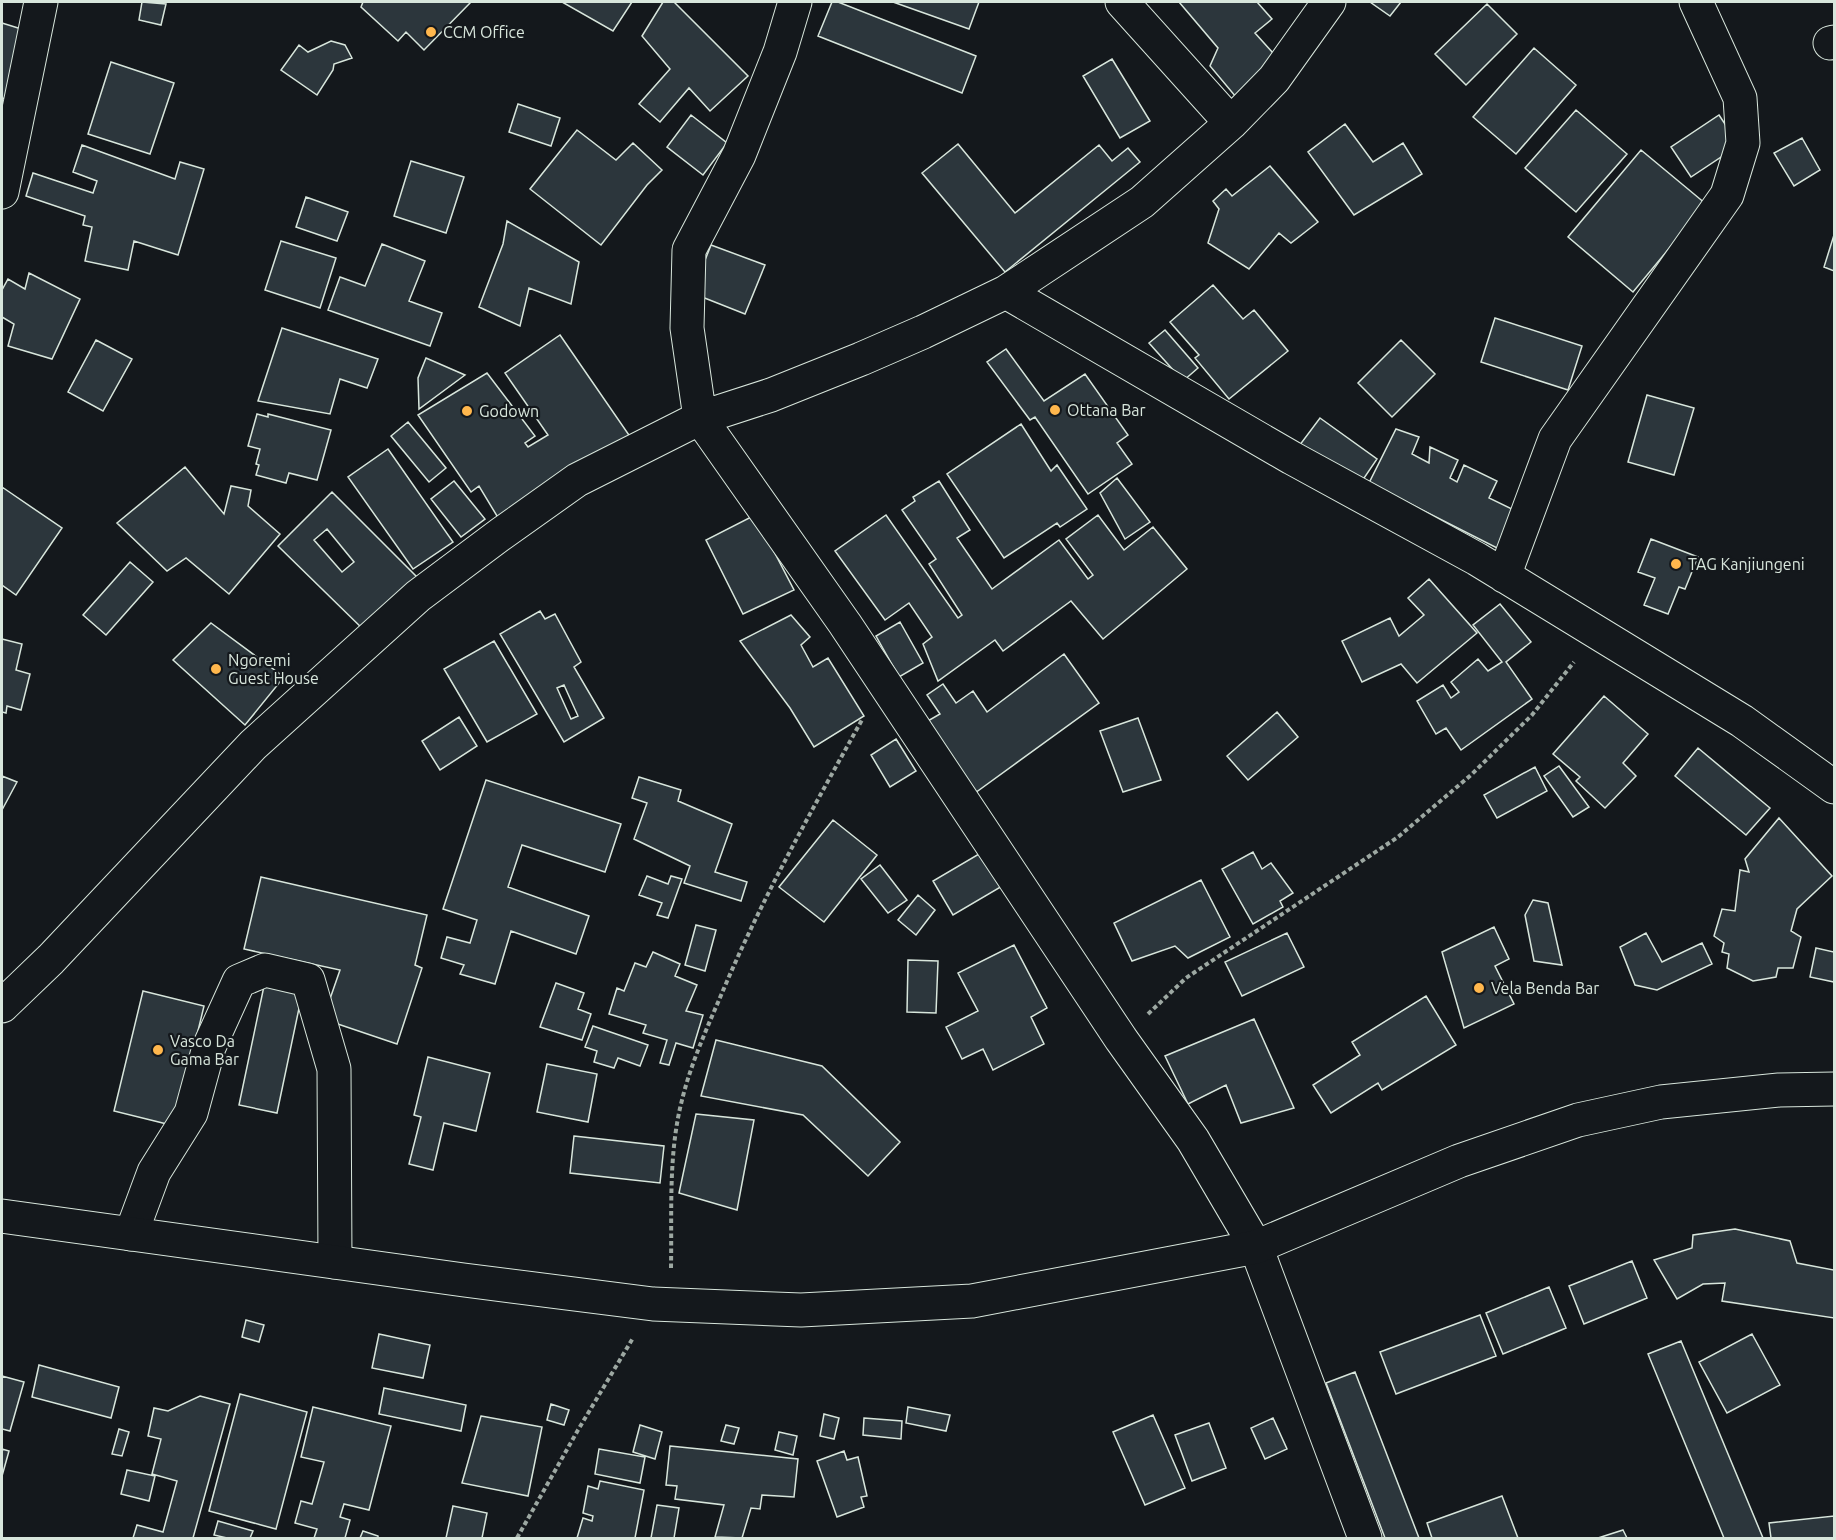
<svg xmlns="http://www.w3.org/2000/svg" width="1836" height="1540" viewBox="0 0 1836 1540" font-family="Ubuntu,sans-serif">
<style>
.building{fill:#2c363c;stroke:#d8e6dc;stroke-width:1.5;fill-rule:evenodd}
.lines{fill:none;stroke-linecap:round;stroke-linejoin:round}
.minor-casing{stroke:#d8e6dc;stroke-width:35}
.major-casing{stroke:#d8e6dc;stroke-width:35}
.path{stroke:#9da8a2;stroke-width:4;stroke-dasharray:4.5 3;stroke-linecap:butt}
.minor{stroke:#14181c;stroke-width:33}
.major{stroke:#14181c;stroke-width:33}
.poi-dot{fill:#ffb74d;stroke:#14181c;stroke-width:2}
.labels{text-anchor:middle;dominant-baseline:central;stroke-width:4.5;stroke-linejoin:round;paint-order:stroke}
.poi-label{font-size:16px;fill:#d8e6dc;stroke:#14181c;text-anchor:start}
</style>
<rect width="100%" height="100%" fill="#14181c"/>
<path class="building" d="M142 2 166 4 161 25 139 20Z
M363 2H471L424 50 406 32 398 41 361 7Z
M562 2H632L613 31Z
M663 2H674L748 76 710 111 689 88 660 122 639 104 670 69 642 36Z
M832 2H838L976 56 962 93 818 36Z
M893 2H979L969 29Z
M1179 2H1257L1272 19 1255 33 1281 62 1236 97 1210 66 1218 48Z
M1370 2H1401L1390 16Z
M1487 4 1517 34 1466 85 1435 54Z
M2 23 31 32 6 99 2 98Z
M331 41 345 45 352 58 334 64 333 70 317 95 281 70 299 45 308 52Z
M1534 48 1576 85 1516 154 1473 117Z
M1112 59 1150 121 1120 138 1083 76Z
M111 62 174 83 150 154 88 134Z
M518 104 560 118 551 146 509 132Z
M1576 110 1627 154 1576 212 1525 168Z
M691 115 727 143 703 175 667 147Z
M1719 115 1739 145 1691 177 1671 147Z
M1345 124 1373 162 1403 143 1422 174 1354 215 1308 152Z
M577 130 616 160 633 143 662 170 647 185 601 245 530 189Z
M1802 138 1820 170 1794 186 1774 153Z
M958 144 1015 213 1099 145 1112 161 1128 148 1140 162 1005 272 922 173Z
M82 145 175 179 180 162 204 169 178 255 134 241 128 270 85 261 92 227 83 225 85 216 26 196 33 173 93 193 97 181 73 172Z
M1641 150 1706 204 1633 292 1568 237Z
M411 161 464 177 446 233 394 216Z
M1270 166 1318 222 1291 243 1279 233 1249 269 1208 243 1219 209 1213 201 1226 189 1232 196Z
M306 197 348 212 337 241 296 227Z
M507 221 579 262 571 304 529 288 520 326 479 307 503 244Z
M1834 235V271L1824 267Z
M281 241 336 258 320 308 265 290Z
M382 244 425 261 409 301 442 313 430 346 328 310 340 277 365 286Z
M711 245 765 265 745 314 692 293Z
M29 273 80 299 52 359 8 346 14 324 2 317V290L8 279 25 289Z
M1213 285 1243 319 1254 310 1288 351 1229 399 1195 358 1199 355 1170 322Z
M1495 318 1582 346 1568 390 1481 362Z
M282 328 378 359 367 388 340 379 330 414 258 401Z
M1165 330 1198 368 1183 381 1149 343Z
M560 335 631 438 500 521 479 486 471 492 418 415 487 373 535 436 525 443 528 447 548 435 505 373Z
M96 340 132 359 103 411 68 392Z
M1401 340 1435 374 1392 417 1358 383Z
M1006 349 1044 401 1085 374 1128 435 1117 443 1132 464 1088 494 1035 417 1030 420 987 362Z
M426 358 465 375 419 409 418 378Z
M1647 395 1694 408 1674 475 1628 462Z
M257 414 268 417V414L331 430 317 480 289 473 286 483 256 475 259 465 256 464 260 449 248 446Z
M1320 418 1377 459 1358 487 1299 446Z
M408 422 446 468 429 482 391 436Z
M1021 424 1051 471 1057 465 1087 509 1060 527 1057 523 1004 558 947 474Z
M1396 429 1419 437 1412 454 1429 463 1430 447 1458 460 1450 478 1457 482 1464 465 1497 481 1489 498 1518 512 1499 549 1369 483Z
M388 449 453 542 413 569 348 477Z
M185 467 224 514 231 486 251 490 248 506 280 534 229 594 186 558 167 571 117 523Z
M1117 478 1150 522 1125 539 1100 493Z
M454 481 485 519 461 537 431 499Z
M939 481 970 530 957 538 992 589 1059 540 1088 579 1093 575 1066 539 1098 515 1124 550 1153 527 1187 569 1103 639 1071 601 1003 651 995 640 938 681 923 644 932 637 909 603 885 620 835 551 886 515 958 618 962 615 929 564 936 559 902 510 915 501 913 497Z
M2 487 62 528 16 595 2 585Z
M332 492 421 581 368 634 278 546ZM327 529 354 562 342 572 314 540Z
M755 515 794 590 743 614 706 540Z
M1651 539 1698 557 1685 589 1679 587 1668 614 1644 605 1655 578 1638 572Z
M130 562 153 582 106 635 83 615Z
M1429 579 1477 633 1417 683 1401 664 1362 682 1342 641 1390 618 1399 636 1424 615 1408 598Z
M1500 604 1531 642 1506 662 1532 699 1461 750 1446 728 1436 734 1417 701 1443 685 1451 698 1459 692 1451 682 1478 659 1488 671 1502 662 1473 625Z
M540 611 545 619 555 614 581 662 574 667 604 718 564 742 500 634ZM564 685 578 716 571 719 557 688Z
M791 615 810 637 801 645 813 667 828 658 864 716 814 747 790 708 740 641Z
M900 622 923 663 899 677 876 636Z
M211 623 284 677 245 725 173 660Z
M2 639 22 644 16 670 30 674 21 710 7 706 6 713 2 712Z
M494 641 537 714 487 742 444 669Z
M1064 654 1099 703 975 793 926 722 940 714 927 695 943 684 956 703 973 691 987 712Z
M1604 696 1648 734 1623 763 1636 776 1605 808 1576 781 1580 777 1553 754Z
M1277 712 1298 737 1248 780 1227 756Z
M459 717 477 746 440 770 422 741Z
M1138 718 1161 780 1123 792 1100 731Z
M896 739 916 771 890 787 871 755Z
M1698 748 1770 808 1746 835 1675 776Z
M1559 766 1589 807 1573 817 1544 776Z
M1535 767 1547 791 1497 818 1484 795Z
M2 776 17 782 2 810Z
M639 777 681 790 678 801 732 824 715 872 747 882 741 901 684 883 690 866 634 839 647 803 632 798Z
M486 780 621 824 605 872 522 845 508 887 589 916 576 954 511 931 495 984 460 974 464 965 441 958 447 937 470 943 477 920 443 909Z
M1779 818 1832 876 1797 909 1791 931 1801 937 1793 968H1778L1776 977 1753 981 1727 968 1729 954 1722 952 1724 943 1714 936 1722 909 1735 911 1740 870 1749 872 1745 859Z
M833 820 877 855 824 922 779 887Z
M984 851 1004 885 953 915 933 881Z
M1253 852 1262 869 1271 863 1293 893 1280 901 1283 907 1253 924 1222 869Z
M880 865 907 900 888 913 861 879Z
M647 876 668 884 671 876 682 879 668 918 657 915 662 903 639 895Z
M261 877 427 915 415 965 422 968 397 1044 323 1019 340 970 244 949Z
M1201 880 1230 937 1188 958 1175 946 1132 961 1114 923Z
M918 895 935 910 916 935 898 920Z
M1533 900 1548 903 1562 965 1534 961 1525 915Z
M696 925 716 930 705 971 685 965Z
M1494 927 1509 959 1495 966 1514 1004 1464 1028 1442 952Z
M1287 933 1304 967 1242 996 1225 962Z
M1646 933 1662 962 1702 943 1712 964 1657 990 1635 985 1620 947Z
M1014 945 1047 1008 1031 1017 1044 1044 993 1070 983 1049 962 1059 946 1027 978 1011 958 973Z
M1816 948 1834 952V982L1810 977Z
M653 952 680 964 675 976 697 985 686 1011 703 1015 693 1048 676 1043 669 1065 660 1063 667 1040 643 1033 646 1025 609 1014 617 988 624 991 635 963 646 967Z
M908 960 938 961 936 1013 907 1012Z
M556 983 584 993 578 1009 591 1014 582 1040 540 1027Z
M264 986 302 994 277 1113 239 1105Z
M143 991 204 1006 175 1126 114 1111Z
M1426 996 1456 1045 1382 1090 1378 1083 1331 1113 1313 1085 1360 1055 1352 1042Z
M1254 1019 1294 1108 1241 1123 1226 1085 1188 1104 1165 1056Z
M593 1026 648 1045 640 1066 618 1058 614 1068 594 1062 597 1051 585 1047Z
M716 1040 822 1066 900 1142 868 1176 803 1115 701 1096Z
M428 1057 490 1073 476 1131 444 1123 433 1170 409 1164 421 1117 414 1115Z
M547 1064 597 1074 588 1122 537 1112Z
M696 1114 754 1120 737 1210 679 1193Z
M574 1136 664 1146 660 1183 570 1173Z
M1735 1229 1790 1241 1797 1263 1834 1270V1318L1722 1301 1725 1283 1703 1284 1677 1299 1654 1260 1692 1248 1693 1235Z
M1632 1261 1647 1298 1584 1324 1569 1286Z
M1549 1287 1566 1328 1503 1354 1486 1313Z
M1480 1315 1496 1356 1396 1394 1380 1352Z
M246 1320 264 1325 259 1342 242 1337Z
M379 1334 430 1345 423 1378 372 1368Z
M1752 1334 1780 1385 1727 1413 1699 1362Z
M1681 1341 1763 1538H1724L1648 1354Z
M39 1365 119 1387 111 1418 32 1397Z
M1355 1372 1419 1538H1385L1326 1383Z
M2 1376 24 1382 10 1431 2 1429Z
M384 1388 466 1405 461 1431 379 1414Z
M240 1394 307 1412 276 1529 209 1511Z
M200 1396 230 1404 193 1538H133L137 1525 163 1532 177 1481 152 1474 161 1439 148 1436 154 1408 168 1411Z
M551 1404 569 1410 564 1425 547 1420Z
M313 1407 391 1426 369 1510 344 1504 340 1517 350 1520 345 1538H314L317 1529 295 1523 301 1501 312 1504 324 1462 301 1457Z
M908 1407 950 1415 946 1431 906 1423Z
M824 1414 839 1418 834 1439 820 1436Z
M1153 1415 1185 1488 1145 1505 1113 1432Z
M481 1416 542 1427 528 1496 462 1483Z
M864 1418 902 1421 901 1439 863 1435Z
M1273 1418 1287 1449 1265 1459 1251 1428Z
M1209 1423 1226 1468 1192 1481 1175 1435Z
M640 1425 662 1432 655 1459 633 1452Z
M726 1425 739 1428 734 1444 721 1441Z
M119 1429 129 1432 122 1456 112 1454Z
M779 1432 797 1436 793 1455 775 1450Z
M670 1446 798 1459 794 1497 762 1495 760 1509 751 1508 742 1538 715 1537 724 1505 675 1499 677 1486 666 1485Z
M2 1449 9 1451 2 1476Z
M599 1449 645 1457 640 1483 595 1474Z
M844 1451 847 1460 858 1457 867 1496 861 1497 864 1507 837 1517 817 1461Z
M127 1470 155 1476 149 1501 121 1494Z
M600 1481 644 1490 635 1538H577L583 1518 592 1521 593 1516 583 1513 588 1486 598 1489Z
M1502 1496 1518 1538H1432L1427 1523Z
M657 1505 679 1508 674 1538H651Z
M453 1506 487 1513 482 1538H446Z
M1834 1516V1538H1771L1769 1523Z
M218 1521 253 1531 250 1538H227L214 1535Z
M1623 1530 1627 1538H1598Z
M363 1531 378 1536V1538H360Z"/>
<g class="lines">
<g class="minor-casing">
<path id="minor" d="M795 2 780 52 739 155 689 250 687 328 700 418 845 624 1121 1039 1193 1140 1256 1247 1365 1538
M1122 2 1231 123
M1830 43 1834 42
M2 192 41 2
M1006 292 1292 458 1477 559 1742 721 1834 787
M1504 576 1555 439 1727 195 1743 143 1740 98 1696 2
M2 1006 51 959 253 745 418 596 501 534 577 480 700 418 771 395 861 359 923 332 1006 292 1142 202 1231 123 1274 79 1329 2
M131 1234 154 1172 191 1113 209 1047 239 981 265 970 308 980 334 1069 335 1262"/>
</g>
<g class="major-casing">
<path id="major" d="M2 1216 464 1280 653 1304 801 1310 972 1301 1256 1247 1459 1161 1578 1120 1661 1102 1779 1090 1834 1089"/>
</g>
<path class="path" d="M1148 1014 1186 978 1398 837 1471 775 1532 715 1574 662
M671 1268C672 1212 668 1154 682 1100 691 1063 707 1028 722 993 762 898 813 808 863 718
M517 1538 578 1430 633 1338"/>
<use href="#minor" class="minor"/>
<use href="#major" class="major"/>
</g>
<g class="poi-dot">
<circle cx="431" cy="32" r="6"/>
<circle cx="1055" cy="410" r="6"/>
<circle cx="467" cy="411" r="6"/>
<circle cx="1676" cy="564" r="6"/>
<circle cx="216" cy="669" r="6"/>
<circle cx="1479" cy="988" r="6"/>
<circle cx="158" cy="1050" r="6"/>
</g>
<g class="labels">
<g class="poi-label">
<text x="443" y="32">CCM Office</text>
<text x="1067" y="410">Ottana Bar</text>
<text x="479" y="411">Godown</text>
<text x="1688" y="564">TAG Kanjiungeni</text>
<text x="228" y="660">Ngoremi<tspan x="228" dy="18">Guest House</tspan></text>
<text x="1491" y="988">Vela Benda Bar</text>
<text x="170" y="1041">Vasco Da<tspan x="170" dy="18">Gama Bar</tspan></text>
</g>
</g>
<rect width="1836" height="1540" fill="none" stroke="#d8e6dc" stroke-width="6"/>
</svg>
